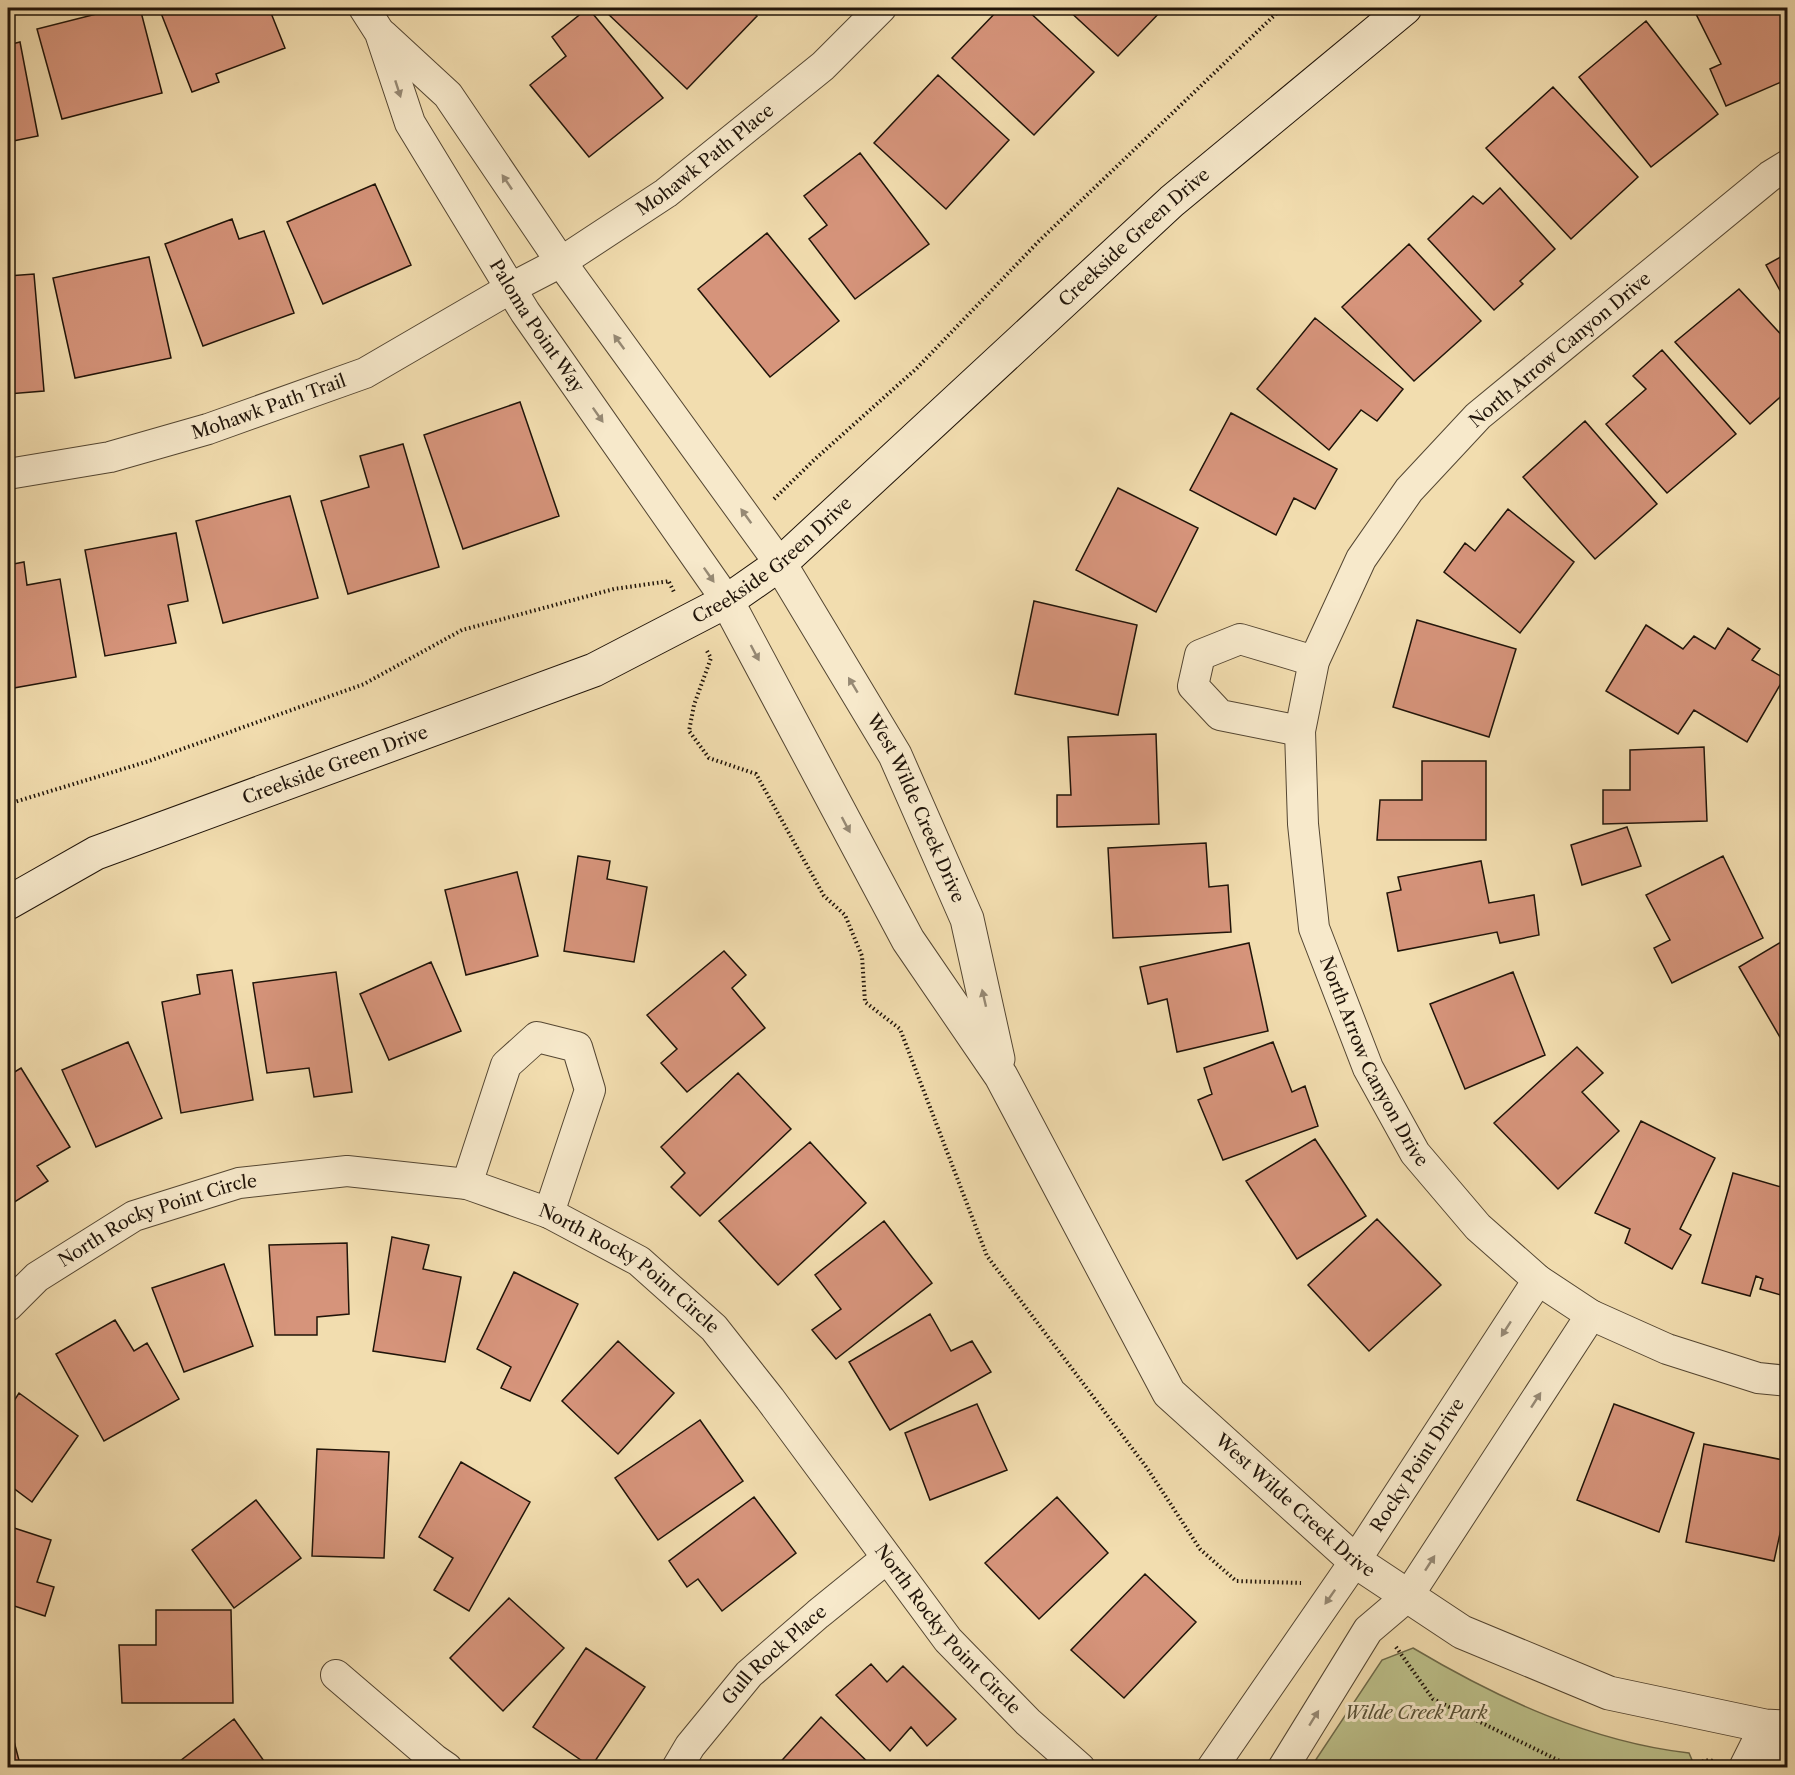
<svg xmlns="http://www.w3.org/2000/svg" width="1795" height="1775" viewBox="0 0 1795 1775" font-family="'Libre Caslon Text',serif">
<style>
.green{fill:#bcc08a;stroke:#6e6a4a;stroke-width:1.5}
.building{fill:#d6947b;stroke:#201409;stroke-width:1.5}
.lines{fill:none;stroke-linecap:round;stroke-linejoin:round}
.minor-casing{stroke:#544632;stroke-width:32}
.tertiary-casing{stroke:#544632;stroke-width:35}
.secondary-casing{stroke:#201409;stroke-width:35}
.path{stroke:#201409;stroke-width:4;stroke-dasharray:1.5 3;stroke-linecap:butt}
.minor{stroke:#f7e9cb;stroke-width:30}
.tertiary{stroke:#f7e9cb;stroke-width:33}
.secondary{stroke:#f7e9cb;stroke-width:33}
.oneway{fill:#968974}
.labels{text-anchor:middle;dominant-baseline:central;stroke-width:6;stroke-linejoin:round;paint-order:stroke}
.street-label{font-size:18px;fill:#201409;stroke:#f7e9cb}
.park-label{font-size:18px;font-style:italic;fill:#575036;stroke:#f7e9cb}
</style>
<rect width="100%" height="100%" fill="#f2ddaf"/>
<filter id="stains"><feTurbulence type="fractalNoise" baseFrequency=".00333" numOctaves="4"/><feColorMatrix values="0 0 0 0 .2 0 0 0 0 .09 0 0 0 0 .02 0 0 0 .5 -.17"/></filter>
<radialGradient id="worn" r=".72"><stop offset=".6" stop-color="#630" stop-opacity="0"/><stop offset="1" stop-color="#630" stop-opacity=".3"/></radialGradient>
<path class="green" d="M1413 1648C1497 1698 1591 1742 1689 1753L1695 1767H1311L1382 1660Z"/>
<path class="building" d="M120 8H140L162 93 62 119 37 29Z
M159 8H269L285 48 216 74 219 82 192 92Z
M588 8 663 98 589 157 530 85 566 56 552 37Z
M608 8H748L757 16 687 89 605 11Z
M1000 8H1025L1094 72 1034 135 952 58Z
M1066 8H1164L1118 56Z
M1709 8H1782L1788 20V79L1726 106 1710 69 1721 64 1696 14Z
M1646 21 1718 114 1651 167 1579 77Z
M20 42 38 136 8 142V45Z
M938 75 1009 140 946 209 874 143Z
M1553 87 1638 177 1571 239 1486 148Z
M860 153 929 244 855 299 809 239 827 225 804 196Z
M375 184 411 265 323 304 287 222Z
M1500 188 1555 249 1520 281 1523 284 1494 310 1428 239 1473 196 1483 204Z
M232 219 239 239 264 231 294 313 203 346 165 244Z
M767 233 839 321 770 377 698 289Z
M1409 244 1481 321 1414 381 1342 307Z
M1788 253V305L1766 265Z
M149 257 171 358 75 378 53 278Z
M34 274 44 391 8 394V276Z
M1739 289 1788 342V390L1750 424 1675 342Z
M1315 318 1403 389 1377 421 1361 410 1329 450 1257 389Z
M1662 350 1736 434 1667 493 1606 424 1646 389 1633 376Z
M520 402 559 516 463 549 424 435Z
M1231 413 1337 469 1315 509 1294 498 1276 535 1190 490Z
M1585 421 1657 504 1595 559 1523 477Z
M403 444 439 567 348 594 321 501 369 487 360 456Z
M1118 488 1198 528 1156 612 1076 570Z
M290 496 318 598 223 623 196 521Z
M1508 509 1574 562 1520 633 1444 572 1465 543 1475 551Z
M176 533 188 601 168 605 176 643 105 656 85 550Z
M24 562 27 585 60 579 76 677 8 689V565Z
M1034 601 1137 625 1118 715 1015 694Z
M1417 620 1516 649 1489 737 1393 707Z
M1646 625 1683 649 1694 636 1715 649 1728 628 1760 649 1752 660 1784 678 1747 742 1694 710 1678 734 1606 691Z
M1156 734 1159 824 1057 827V795H1071L1068 737Z
M1704 747 1707 821 1603 824V790H1630V750Z
M1422 761H1486V840H1377L1380 800H1422Z
M1627 827 1641 866 1582 885 1571 845Z
M1206 843 1209 887 1228 885 1231 932 1113 938 1108 848Z
M578 856 610 861 607 879 647 887 634 962 564 951Z
M1723 856 1763 938 1672 983 1654 948 1670 940 1646 895Z
M1481 861 1489 903 1534 895 1539 935 1500 943 1497 932 1398 951 1387 893 1401 890 1398 877Z
M517 872 538 956 466 975 445 890Z
M1788 938V1042L1784 1044 1739 967Z
M1249 943 1268 1031 1177 1052 1167 999 1148 1004 1140 967Z
M724 951 746 975 732 988 765 1028 687 1092 661 1063 677 1049 647 1015Z
M431 962 461 1031 389 1060 360 994Z
M232 970 253 1100 181 1113 162 1002 200 994 197 975Z
M336 972 352 1092 314 1097 309 1068 267 1073 253 983Z
M1513 972 1545 1055 1465 1089 1430 1004Z
M128 1042 162 1118 96 1147 62 1070Z
M1273 1042 1292 1092 1305 1086 1318 1126 1223 1160 1198 1100 1212 1094 1204 1068Z
M1577 1047 1603 1073 1582 1092 1619 1131 1558 1189 1494 1123Z
M21 1068 70 1147 37 1166 48 1181 13 1203 8 1192V1076Z
M738 1073 791 1129 700 1216 671 1187 685 1173 661 1147Z
M1641 1121 1715 1158 1680 1229 1691 1235 1672 1269 1625 1243 1630 1229 1595 1213Z
M1315 1139 1366 1216 1297 1259 1246 1181Z
M810 1142 866 1203 778 1285 719 1221Z
M1733 1173 1788 1189V1297L1760 1289 1763 1279 1756 1276 1750 1296 1702 1283Z
M1377 1219 1441 1285 1369 1351 1308 1285Z
M884 1221 932 1283 836 1359 812 1330 841 1309 815 1275Z
M392 1237 429 1245 423 1269 461 1277 445 1362 373 1351Z
M347 1243 349 1314 317 1317V1335H275L269 1245Z
M224 1264 253 1346 184 1372 152 1288Z
M514 1272 578 1304 530 1401 501 1388 511 1367 477 1349Z
M930 1314 951 1351 972 1341 991 1372 890 1430 849 1362Z
M115 1320 134 1351 147 1343 179 1399 104 1441 56 1354Z
M618 1341 674 1393 618 1454 562 1401Z
M19 1393 78 1436 32 1502 8 1484V1410Z
M977 1404 1007 1470 930 1500 905 1433Z
M1614 1404 1694 1433 1659 1532 1577 1500Z
M700 1420 743 1481 658 1540 615 1478Z
M1704 1444 1788 1461V1497L1774 1561 1686 1542Z
M317 1449 389 1452 384 1558 312 1556Z
M461 1462 530 1502 469 1611 434 1590 453 1558 419 1537Z
M754 1497 796 1553 722 1611 698 1579 687 1587 669 1561Z
M1057 1497 1108 1553 1039 1619 985 1563Z
M256 1500 301 1558 234 1608 192 1550Z
M8 1526 51 1540 37 1582 54 1587 45 1616 8 1604Z
M1145 1574 1196 1622 1124 1698 1071 1650Z
M509 1598 564 1648 503 1711 450 1658Z
M156 1610H231L233 1703H122L119 1645H156Z
M8 1629H11V1701H8Z
M586 1648 645 1687 591 1767 533 1727Z
M871 1664 887 1682 903 1666 956 1719 927 1746 911 1727 890 1751 836 1695Z
M821 1717 874 1768H775Z
M234 1719 269 1768H171Z
M11 1730 21 1768H8V1731Z"/>
<g class="lines">
<g class="minor-casing">
<g id="minor">
<path id="s1" d="M364 8 380 33 410 123 525 312 727 601"/>
<path d="M383 35 448 95 561 262 780 564"/>
<path id="s2" d="M1788 165 1770 176 1478 416 1409 490 1361 559 1314 661 1300 731 1303 824 1314 928 1368 1068 1415 1153 1478 1227 1538 1280 1591 1315 1667 1349 1758 1378 1788 1381"/>
<path id="s3" d="M8 474 110 457 208 429 365 373 511 288 561 262 666 193 823 66 881 8"/>
<path d="M1300 731 1220 715 1193 686 1200 655 1240 639 1314 661"/>
<path d="M467 1184 506 1065 537 1037 577 1047 590 1090 549 1213"/>
<path id="s4" d="M8 1306 37 1277 134 1216 239 1183 347 1171 467 1184 549 1213 639 1261 714 1328 770 1399 948 1640 1028 1722 1080 1768"/>
<path d="M336 1675 434 1759 447 1768"/>
<path d="M1765 1726 1773 1768"/>
<path id="s5" d="M677 1768 690 1746 749 1674 818 1614 887 1558"/>
<path id="s6" d="M1212 1768 1355 1561 1538 1280"/>
<path d="M1283 1768 1368 1630 1408 1596 1591 1315"/>
<path d="M1744 1768 1765 1726"/>
</g>
</g>
<g class="tertiary-casing">
<g id="tertiary">
<path id="s7" d="M780 564 895 755 967 919 998 1059"/>
<path id="s8" d="M727 601 908 940 1001 1076 1169 1393 1355 1561 1462 1632 1609 1693 1765 1726 1788 1727"/>
</g>
</g>
<g class="secondary-casing">
<g id="secondary">
<path id="s9" d="M8 903 96 853 594 670 727 601 780 564 1172 201 1405 8"/>
</g>
</g>
<path class="path" d="M774 499 814 460 916 369 1039 241 1282 8
M669 582 674 592
M707 651 711 658 694 705 689 731 709 758 756 774 824 896 845 915 862 956 865 1002 900 1029 987 1256 1147 1468 1200 1549 1236 1581 1301 1583
M8 804 146 762 364 684 462 630 614 589 670 581
M1396 1647 1433 1699 1574 1768
M1676 1768 1709 1760 1713 1761"/>
<use href="#minor" class="minor"/>
<use href="#tertiary" class="tertiary"/>
<use href="#secondary" class="secondary"/>
</g>
<defs><path id="oneway-solid" d="M-6-.8H1V-3.2L6.5 0L1 3.2V.8H-6Z" transform="scale(1.5)"/></defs>
<g class="oneway">
<use href="#oneway-solid" transform="translate(398 89) rotate(72)"/>
<use href="#oneway-solid" transform="translate(507 182) rotate(-124)"/>
<use href="#oneway-solid" transform="translate(619 342) rotate(-126)"/>
<use href="#oneway-solid" transform="translate(598 415) rotate(55)"/>
<use href="#oneway-solid" transform="translate(746 516) rotate(-126)"/>
<use href="#oneway-solid" transform="translate(709 575) rotate(55)"/>
<use href="#oneway-solid" transform="translate(755 653) rotate(62)"/>
<use href="#oneway-solid" transform="translate(853 685) rotate(-121)"/>
<use href="#oneway-solid" transform="translate(846 825) rotate(62)"/>
<use href="#oneway-solid" transform="translate(984 998) rotate(-103)"/>
<use href="#oneway-solid" transform="translate(1506 1329) rotate(123)"/>
<use href="#oneway-solid" transform="translate(1536 1400) rotate(-57)"/>
<use href="#oneway-solid" transform="translate(1430 1563) rotate(-57)"/>
<use href="#oneway-solid" transform="translate(1330 1597) rotate(125)"/>
<use href="#oneway-solid" transform="translate(1314 1718) rotate(-58)"/>
</g>
<g class="labels">
<g class="street-label">
<text stroke="none"><textPath href="#s3" startOffset="774">Mohawk Path Place</textPath></text>
<text stroke="none"><textPath href="#s9" startOffset="1328">Creekside Green Drive</textPath></text>
<text stroke="none"><textPath href="#s1" startOffset="364">Paloma Point Way</textPath></text>
<text transform="translate(1560 350) rotate(-40)">North Arrow Canyon Drive</text>
<text stroke="none"><textPath href="#s3" startOffset="270">Mohawk Path Trail</textPath></text>
<text stroke="none"><textPath href="#s9" startOffset="842">Creekside Green Drive</textPath></text>
<text stroke="none"><textPath href="#s9" startOffset="356">Creekside Green Drive</textPath></text>
<text stroke="none"><textPath href="#s7" startOffset="280">West Wilde Creek Drive</textPath></text>
<text stroke="none"><textPath href="#s2" startOffset="1112">North Arrow Canyon Drive</textPath></text>
<text stroke="none"><textPath href="#s4" startOffset="176">North Rocky Point Circle</textPath></text>
<text stroke="none"><textPath href="#s4" startOffset="680">North Rocky Point Circle</textPath></text>
<text stroke="none"><textPath href="#s6" startOffset="366">Rocky Point Drive</textPath></text>
<text stroke="none"><textPath href="#s8" startOffset="1077">West Wilde Creek Drive</textPath></text>
<text stroke="none"><textPath href="#s4" startOffset="1166">North Rocky Point Circle</textPath></text>
<text stroke="none"><textPath href="#s5" startOffset="150">Gull Rock Place</textPath></text>
</g>
<g class="park-label">
<text x="1416" y="1713">Wilde Creek Park</text>
</g>
</g>
<rect width="1795" height="1775" fill="none" stroke="#f2ddaf" stroke-width="30"/>
<rect x="9" y="9" width="1777" height="1757" fill="none" stroke="#201409" stroke-width="3"/>
<rect x="15" y="15" width="1765" height="1745" fill="none" stroke="#201409" stroke-width="1.5"/>
<rect width="100%" height="100%" filter="url(#stains)"/>
<rect width="100%" height="100%" fill="url(#worn)"/>
</svg>
